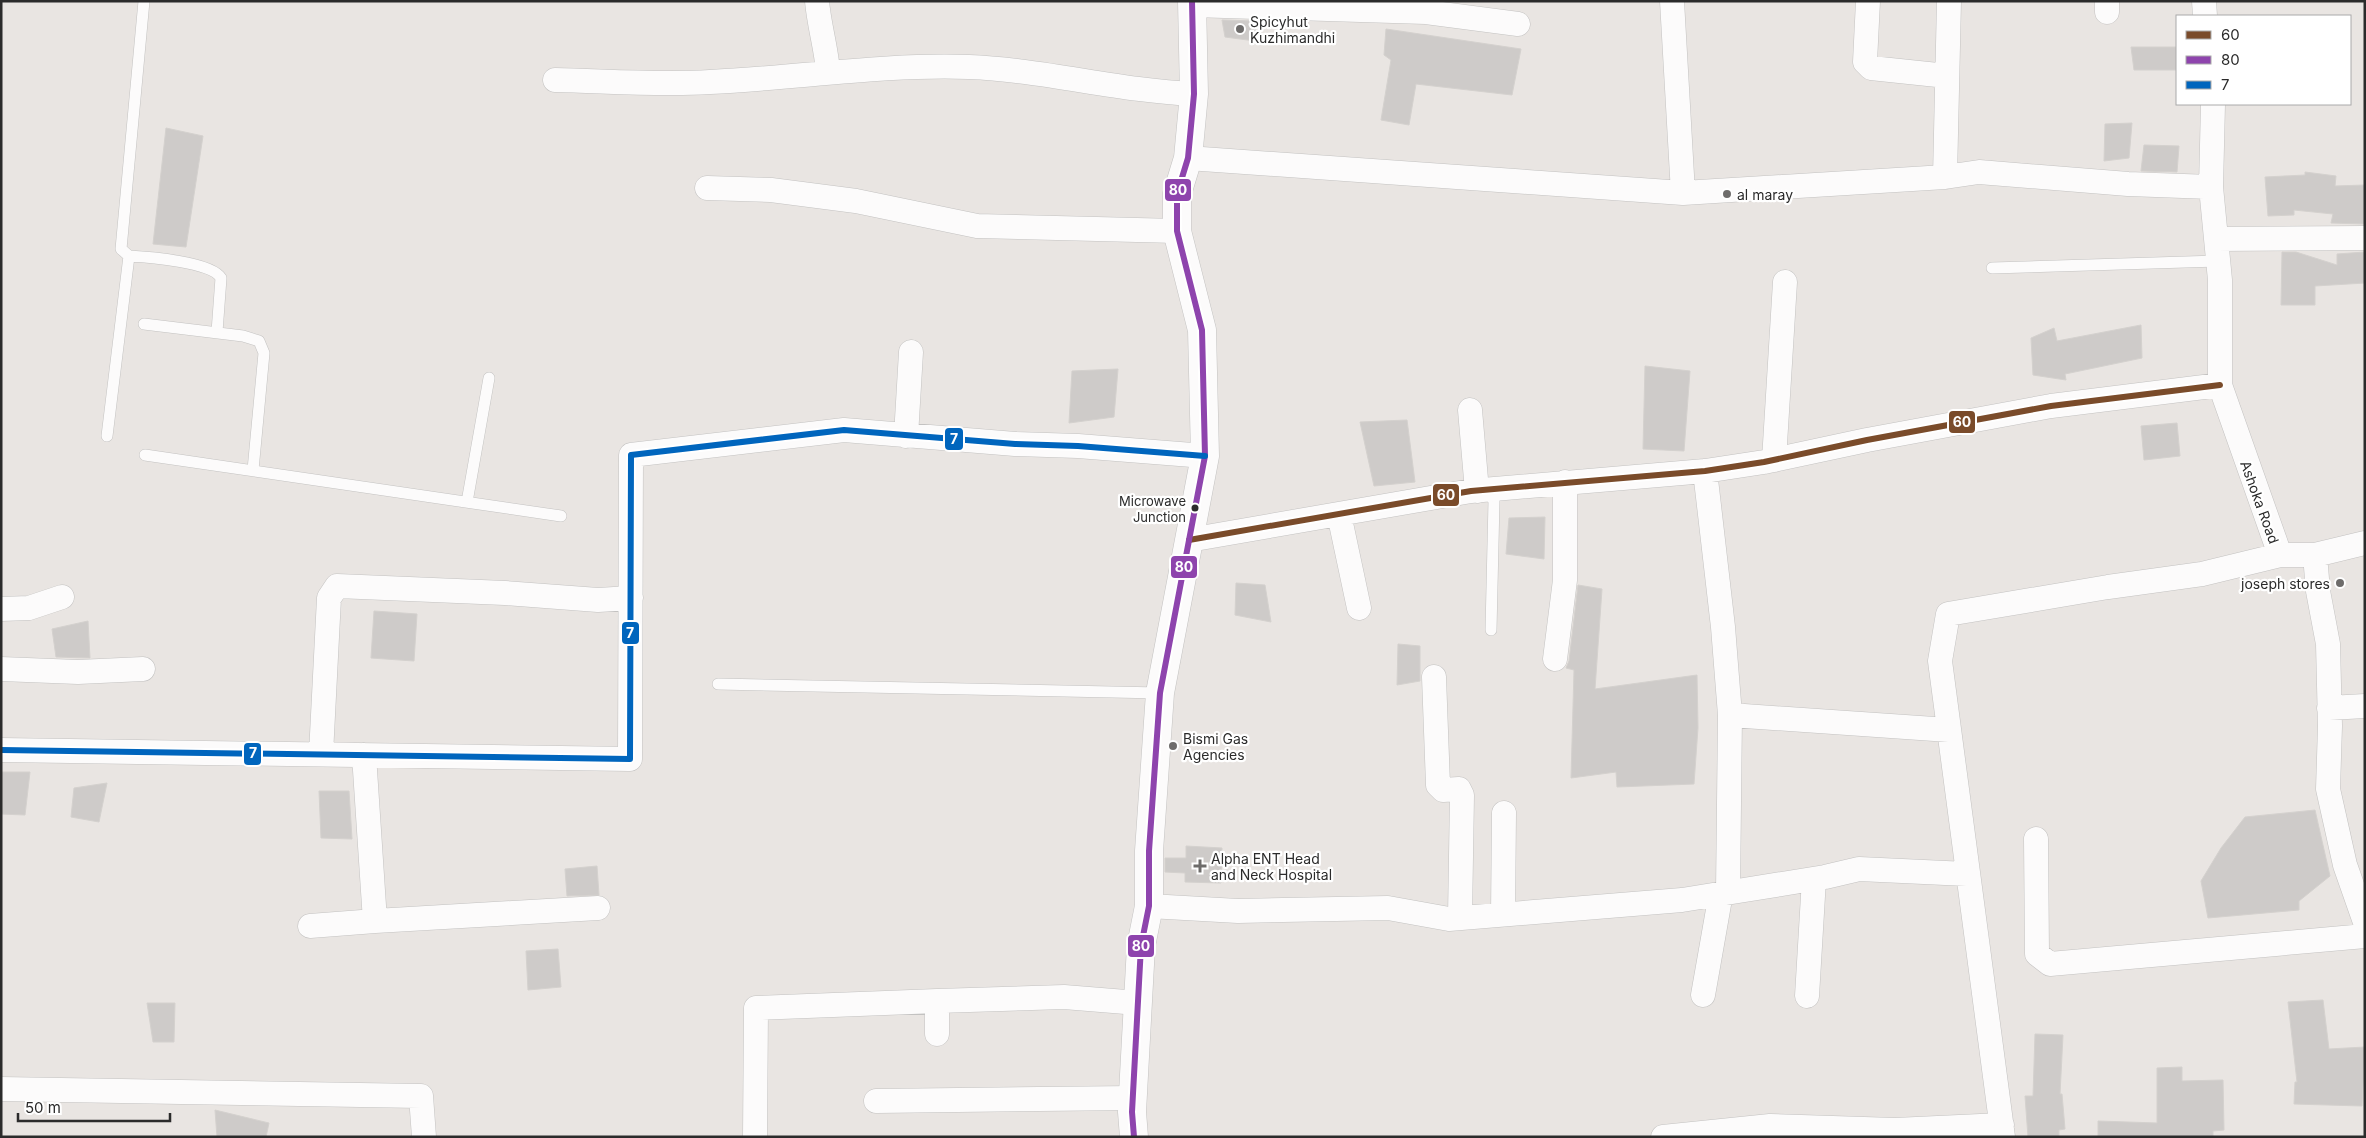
<svg xmlns="http://www.w3.org/2000/svg" width="2366" height="1138" viewBox="0 0 2366 1138" font-family="Inter,sans-serif">
<style>
.building{fill:#cecbc9;stroke:#d4d1ce}
.lines{fill:none;stroke-linecap:round;stroke-linejoin:round}
.service-casing{stroke:#c3c2c1;stroke-width:12}
.minor-casing{stroke:#c3c2c1;stroke-width:25}
.tertiary-casing{stroke:#c3c2c1;stroke-width:29}
.service{stroke:#fcfbfb;stroke-width:11}
.minor{stroke:#fcfbfb;stroke-width:24}
.tertiary{stroke:#fcfbfb;stroke-width:28}
.bus-1-casing{stroke:#fff;stroke-width:10}
.bus-2-casing{stroke:#fff;stroke-width:10}
.bus-3-casing{stroke:#fff;stroke-width:10}
.bus-1{stroke:#7a4b2a;stroke-width:6}
.bus-2{stroke:#8e44ad;stroke-width:6}
.bus-3{stroke:#0065bd;stroke-width:6}
.poi-dot{fill:#6e6c6b;stroke:#fff;stroke-width:2}
.bus-dot{fill:#2b2b2b;stroke:#fff;stroke-width:2}
.labels{text-anchor:middle;dominant-baseline:central;stroke-width:4.5;stroke-linejoin:round;paint-order:stroke}
.bus-label{font-size:13px;fill:#2b2b2b;stroke:#fff;text-anchor:end}
.poi-label{font-size:14px;fill:#2b2b2b;stroke:#fff;text-anchor:start}
.street-label{font-size:14px;fill:#2b2b2b;stroke:#fff}
.line-badge{stroke:#fff;stroke-width:2}
.badge-label{font-size:14px;text-anchor:middle;font-weight:bold;fill:#fff}
</style>
<rect width="100%" height="100%" fill="#e9e5e2"/>
<path class="building" d="M1222 20 1256 21 1255 41 1225 37Z
M1386 29 1521 49 1512 95 1416 84 1409 125 1381 120 1391 60 1384 55Z
M2131 47H2177V70H2134Z
M2132 123 2129 158 2104 161 2105 124Z
M166 128 203 136 186 247 153 244Z
M2144 145 2179 146 2177 172 2141 171Z
M2305 172 2336 176 2335 186 2365 185V224L2331 223 2333 214 2294 210V215L2268 216 2265 177 2305 175Z
M2282 252H2296L2337 265V254L2365 252V283L2315 286V305H2281Z
M2141 325 2142 358 2065 374 2066 380 2033 375 2031 338 2054 328 2057 341Z
M1645 366 1690 371 1684 451 1643 449Z
M1118 369 1114 417 1069 423 1072 371Z
M1407 420 1415 482 1374 486 1360 422Z
M2177 423 2180 456 2144 460 2141 426Z
M1545 517 1544 559 1506 554 1509 518Z
M1236 583 1265 585 1271 622 1235 615Z
M1578 585 1602 589 1595 689 1697 675 1698 728 1694 784 1617 787 1616 772 1571 778 1574 670 1566 668 1569 661Z
M374 611 417 614 414 661 371 658Z
M88 621 90 658 56 657 52 629Z
M1398 644 1420 646V681L1397 685Z
M1 772H30L25 815 1 814Z
M107 783 99 822 71 817 74 788Z
M319 791H349L352 839 321 838Z
M2315 810 2330 876 2299 901V910L2208 918 2201 881 2221 848 2245 817Z
M1186 846 1222 848 1221 883 1185 882V873L1165 872V858H1186Z
M597 866 599 895 567 896 565 869Z
M558 949 561 987 528 990 526 951Z
M2323 1000 2329 1049 2365 1047 2362 1106 2294 1104 2295 1082H2297L2288 1002Z
M147 1003H175L174 1042H153Z
M2035 1034 2063 1035 2060 1094H2062L2065 1129 2059 1130V1137H2028L2025 1096H2033Z
M2182 1067V1081L2223 1080 2224 1130 2213 1131V1137H2098V1121L2157 1123V1068Z
M215 1110 269 1123 266 1137H217Z"/>
<g class="lines">
<g class="service-casing">
<path id="service" d="M144 1 121 249 129 256C148 257 212 262 221 278L217 332
M1992 268 2218 261
M144 324 243 336 259 341 264 353 253 470
M107 436 129 256
M145 455 561 516
M1487 490 1494 501 1491 630
M467 502 489 378
M718 684 1160 693"/>
</g>
<g class="minor-casing">
<path id="minor" d="M817 1C819 25 826 47 828 71
M1672 1 1683 193
M1868 1 1865 62 1871 68 1947 76
M2107 1V12
M2204 1 2205 16
M1193 5 1426 12 1518 24
M555 80C606 81 658 85 710 82 797 78 882 64 969 67 1045 70 1119 91 1194 94
M2213 104 2211 187 2220 280V385L2280 555H2315L2318 591 2328 644 2330 726 2328 789 2345 865 2365 922
M1188 158 1683 193 1945 177 1949 1
M1945 177 1979 172 2128 184 2211 187
M707 188 771 190 856 201 977 226 1177 231
M2216 239 2365 238
M1470 410 1477 491
M906 436 911 352
M1774 460 1785 282
M1705 471 1723 627 1730 715 1728 892
M1339 514 1359 608
M1189 540 1471 491 1705 471 1764 462 1867 440 2051 406 2220 385
M2315 555 2365 543
M1 609 29 608 62 597
M1555 659 1565 580V482
M1 669 78 672 143 669
M1434 677 1438 785 1443 790 1459 789 1462 795 1460 917
M2329 708 2365 706
M1730 715 1949 730
M1 750 630 759 631 455 844 430 1015 444 1078 446 1205 456
M321 754 329 598 337 586 505 593 598 600 631 598
M364 755 375 921 598 908
M2036 839 2037 954 2050 964 2365 936
M1149 906 1238 911 1388 908 1449 919 1682 900 1825 877 1859 869 1967 874
M1503 914 1504 813
M310 926 375 921
M1703 995 1721 893
M1807 996 1814 879
M937 1001 1064 997 1138 1003
M1 1089 421 1096 424 1137
M876 1101 1133 1098
M755 1137 756 1008 937 1001V1034
M1663 1137 1770 1126 1895 1130 2002 1125
M2003 1137 1940 661 1948 614 2108 587 2202 574 2280 555"/>
</g>
<g class="tertiary-casing">
<path id="tertiary" d="M1134 1137 1132 1112 1141 946 1149 906V851L1160 693 1205 456 1202 330 1177 231V194L1188 158 1194 94 1192 1"/>
</g>
<use href="#service" class="service"/>
<use href="#minor" class="minor"/>
<use href="#tertiary" class="tertiary"/>
<g class="bus-1-casing">
<path id="bus-1" d="M1189 540 1471 491 1705 471 1764 462 1867 440 2051 406 2220 385"/>
</g>
<g class="bus-2-casing">
<path id="bus-2" d="M1134 1137 1132 1112 1141 946 1149 906V851L1160 693 1205 456 1202 330 1177 231V194L1188 158 1194 94 1192 1"/>
</g>
<g class="bus-3-casing">
<path id="bus-3" d="M1 750 630 759 631 455 844 430 1015 444 1078 446 1205 456"/>
</g>
<use href="#bus-1" class="bus-1"/>
<use href="#bus-2" class="bus-2"/>
<use href="#bus-3" class="bus-3"/>
</g>
<g class="poi-dot">
<circle cx="1240" cy="29" r="5"/>
<circle cx="1727" cy="194" r="5"/>
<circle cx="2340" cy="583" r="5"/>
<circle cx="1173" cy="746" r="5"/>
<path d="M1197.5 858.5h5v5h5v5h-5v5h-5v-5h-5v-5h5z"/>
</g>
<circle class="bus-dot" cx="1195" cy="508" r="4.5"/>
<g class="labels">
<g class="bus-label">
<text x="1186" y="501">Microwave<tspan x="1186" dy="16">Junction</tspan></text>
</g>
<g class="poi-label">
<text x="1250" y="21">Spicyhut<tspan x="1250" dy="16">Kuzhimandhi</tspan></text>
<text x="1737" y="194">al maray</text>
<text x="2330" y="583" text-anchor="end">joseph stores</text>
<text x="1183" y="738">Bismi Gas<tspan x="1183" dy="16">Agencies</tspan></text>
<text x="1211" y="858">Alpha ENT Head<tspan x="1211" dy="16">and Neck Hospital</tspan></text>
</g>
<g class="street-label">
<text transform="translate(2260 502) rotate(70)">Ashoka Road</text>
</g>
</g>
<g class="line-badge">
<rect x="1164" y="178" width="28" height="24" rx="5" fill="#8e44ad"/>
<rect x="1948" y="410" width="28" height="24" rx="5" fill="#7a4b2a"/>
<rect x="944" y="427" width="20" height="24" rx="5" fill="#0065bd"/>
<rect x="1432" y="483" width="28" height="24" rx="5" fill="#7a4b2a"/>
<rect x="1170" y="555" width="28" height="24" rx="5" fill="#8e44ad"/>
<rect x="621" y="621" width="19" height="24" rx="5" fill="#0065bd"/>
<rect x="243" y="742" width="19" height="24" rx="5" fill="#0065bd"/>
<rect x="1127" y="934" width="28" height="24" rx="5" fill="#8e44ad"/>
</g>
<g class="badge-label">
<text x="1178" y="195">80</text>
<text x="1962" y="427">60</text>
<text x="954" y="444">7</text>
<text x="1446" y="500">60</text>
<text x="1184" y="572">80</text>
<text x="630" y="638">7</text>
<text x="253" y="758">7</text>
<text x="1141" y="951">80</text>
</g>
<rect width="2366" height="1138" fill="none" stroke="#2b2b2b" stroke-width="5"/>
<rect x="2176" y="15" width="175" height="90" fill="#ffffff" stroke="#aaaaaa"/>
<rect x="2186" y="31" width="25" height="8" fill="#7a4b2a" stroke="#aaaaaa"/>
<text x="2221" y="40" font-size="15" fill="#2b2b2b">60</text>
<rect x="2186" y="56" width="25" height="8" fill="#8e44ad" stroke="#aaaaaa"/>
<text x="2221" y="65" font-size="15" fill="#2b2b2b">80</text>
<rect x="2186" y="81" width="25" height="8" fill="#0065bd" stroke="#aaaaaa"/>
<text x="2221" y="90" font-size="15" fill="#2b2b2b">7</text>
<path d="M18 1113v8h152v-8" fill="none" stroke="#2b2b2b" stroke-width="2.5"/>
<text x="25" y="1113" font-size="15" fill="#2b2b2b" stroke="#ffffff" stroke-width="4" paint-order="stroke">50 m</text>
</svg>
